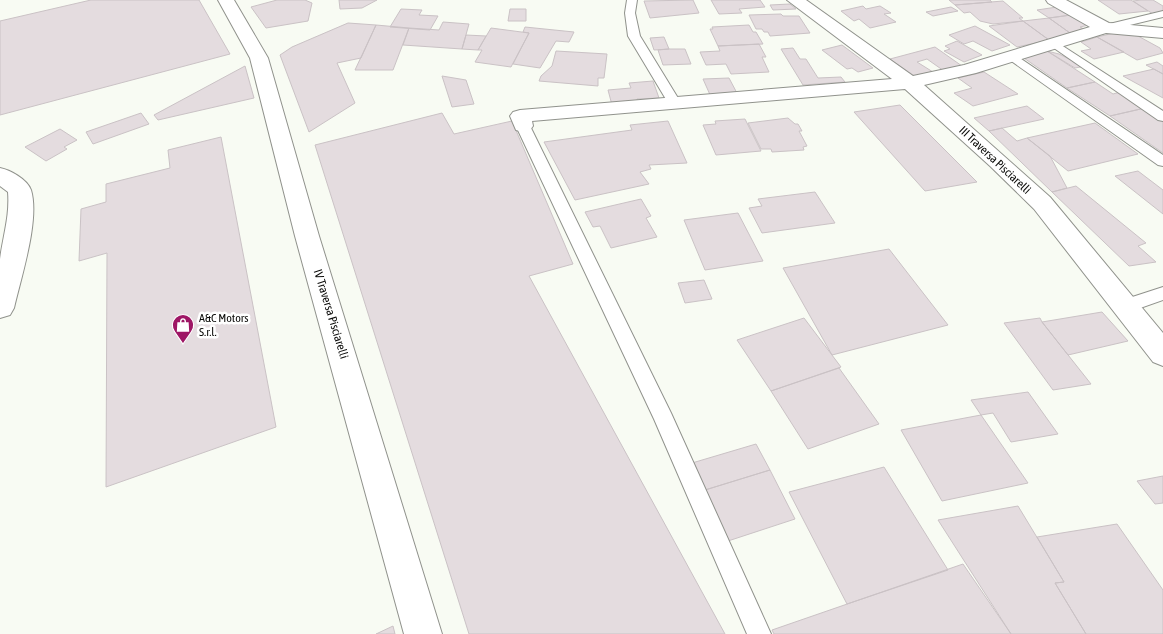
<svg xmlns="http://www.w3.org/2000/svg" width="1163" height="634" viewBox="0 0 1163 634" font-family="'Asap Condensed',sans-serif">
<style>
.building{fill:#e4dcdf;stroke:#cac2c5}
.lines{fill:none;stroke-linecap:round;stroke-linejoin:round}
.lane-casing{stroke:#90928c;stroke-width:2}
.street-casing{stroke:#90928c;stroke-width:2}
.lane{fill:#fff;fill-rule:evenodd}
.street{fill:#fff;fill-rule:evenodd}
.labels{text-anchor:middle;dominant-baseline:central;stroke-width:5;stroke-linejoin:round;paint-order:stroke}
.street-label{font-size:12px;fill:#0b0b09;stroke:#fff}
.poi-label{font-size:12px;fill:#0b0b09;stroke:#fff;text-anchor:start}
</style>
<rect width="100%" height="100%" fill="#f8fbf3"/>
<path class="building" d="M91 0H199L230 54 0 115V21Z
M277 0H305L312 3 308 21 266 28 251 7Z
M339 0H377L362 8 340 9Z
M693 0 699 13 650 18 644 1Z
M711 0H760L765 7 739 9 742 13 719 14Z
M949 0H990L992 2 955 5Z
M1098 0H1131L1148 11 1119 14Z
M1141 0H1153L1163 6V11L1153 14 1133 1Z
M1003 1 1023 18H1019L1023 21 993 24 980 21 970 12 964 13 955 5Z
M790 4 796 9 773 10 770 5Z
M863 6 866 9 880 6 891 13 884 14 896 22 870 28 859 19 854 21 841 11Z
M951 7 958 11 933 16 926 12Z
M1057 7 1071 15 1049 18 1037 10Z
M401 9 422 10 419 15 438 16 430 30 390 27Z
M510 9H526V21H508Z
M781 14 783 16H799L810 33 770 36 768 32H764L762 29H756L749 15Z
M1071 15 1089 25 1080 27 1084 29 1070 33 1049 18Z
M1049 18 1070 33 1049 40 1023 21Z
M1023 21 1049 40 1017 47 989 26Z
M443 22 469 24 462 49 403 45 409 28 439 30Z
M348 23 376 25 361 58 337 63 355 103 309 132 280 55 292 47Z
M376 25 409 28 393 70H355Z
M749 25 753 32H756L763 44 718 46 710 29H713L712 27Z
M975 26 1010 45 992 51 973 41 964 44 949 35Z
M525 27 574 32 569 42 556 41 540 68 513 64 529 33 523 32Z
M491 28 529 33 511 67 475 62 482 50H478Z
M1127 30 1160 48 1163 53 1137 60 1097 37Z
M466 35 486 36 478 50 462 49Z
M664 37 669 49 654 50 650 38Z
M1097 37 1124 52 1094 59 1081 51 1091 49 1081 42Z
M957 41 982 55 964 62 944 51 950 49 945 46Z
M759 44 766 57H762L769 72 731 74 726 64 706 65 700 52 720 51 718 46Z
M842 45 873 68 858 72 852 68 847 69 822 50Z
M935 47 962 66 944 71 927 59 917 62 933 72 916 77 890 59Z
M793 48 800 59H806L818 78 841 77 845 82 803 85 781 49Z
M669 49H685L691 64 663 65 658 50Z
M556 51 607 54 604 78H598V86L539 81 541 76 552 66Z
M1047 51 1095 82 1067 88 1021 56Z
M1047 51 1059 54 1069 59 1074 58 1086 66 1075 68Z
M1157 62 1163 66V74L1146 65Z
M245 66 254 98 158 120 154 115Z
M1154 69 1163 74V98L1123 76Z
M984 72 1018 94 973 106 954 93 972 88 958 78Z
M442 76 466 80 474 104 452 107Z
M729 78 738 95 711 97 703 79Z
M653 81 659 98 637 99 638 103 612 105 608 90 631 88 629 83Z
M1095 82 1113 94 1120 92 1145 108 1110 116 1067 88Z
M900 105 977 182 925 191 854 112Z
M1027 106 1044 119 989 131 974 118Z
M1145 108 1163 120V153L1110 116Z
M141 113 149 124 93 144 86 132Z
M442 113 454 134 512 121 573 264 529 276 725 634H469L315 145Z
M788 118 795 124H798L802 131H799L807 146 803 147 804 150 772 152 771 149H761L748 123Z
M745 119 761 151 716 155 703 125 716 124 715 121Z
M668 121 687 163 649 165 651 169 640 172 649 184 575 200 544 142 632 130 630 125Z
M1095 123 1138 154 1068 171 1027 138Z
M1002 128 1017 141 1027 138 1050 156 1067 188 1052 192 989 131Z
M60 129 77 140 64 147 67 149 46 161 25 147Z
M221 137 276 427 106 487 107 253 79 261 81 209 106 202V184L170 168 168 150Z
M1138 171 1163 190V214L1115 176Z
M1076 186 1146 243 1138 246 1156 262 1129 266 1052 192Z
M815 192 835 223 762 233 749 208 762 206 758 199Z
M641 199 651 216 646 218 657 237 611 248 600 226 593 227 585 212Z
M738 213 763 261 705 270 684 220Z
M889 249 948 325 832 355 783 268Z
M704 280 712 299 685 303 678 283Z
M1102 312 1128 341 1068 355 1042 322Z
M804 318 841 367 771 391 737 340Z
M1040 318 1042 322 1091 384 1053 390 1004 323Z
M839 368 879 424 808 449 771 391Z
M1028 392 1058 434 1011 442 993 413 981 415 971 400Z
M981 415 1028 483 942 501 901 430Z
M756 444 770 470 705 490 692 463Z
M884 467 948 570 847 604 789 492Z
M770 470 795 519 728 541 705 490Z
M1163 476V503L1155 504 1137 481Z
M1018 506 1064 582 1055 583 1086 634H1011L938 520Z
M1117 524 1163 590V634H1086L1055 583 1064 582 1037 537Z
M963 564 1011 634H774L772 630Z
M393 626 395 634H376Z"/>
<g class="lines">
<g class="lane-casing">
<path id="lane" d="M627 0H637L635 13 640 36 681 103 680 106H670L628 36 625 13Z
M1163 11V17L1105 31 1099 28 1101 26Z
M1055 41 1163 111V121L1158 120 1051 46 1049 44Z
M1011 52 1163 155V166L1158 165 1007 58 1005 56 1007 54Z
M523 122 530 126 671 413 771 634H747L654 419 516 126Z
M1163 287V300L1126 313 1120 311 1117 306 1120 301Z"/>
</g>
<g class="street-casing">
<path id="street" d="M218 0H234L268 58 319 236 442 634H404L295 236 250 58Z
M787 0H806L913 76 964 65 1090 27 1048 3 1046 0H1066L1109 23 1163 28V38L1106 33 976 73 924 85 1050 197 1163 333V366L1153 362 1034 209 990 166 905 89 532 121 533 126 530 130 523 132 516 130 510 116 513 112 520 110 892 79Z
M0 168C10 170 27 179 31 190 40 220 21 277 14 308L10 315 0 318C0 299 0 278 0 259 3 236 10 216 8 192L0 186Z"/>
</g>
<use href="#lane" class="lane"/>
<use href="#street" class="street"/>
</g>
<defs>
<g id="shop-pin" transform="scale(1.125)"><path d="M0 17L-7.5 6A9.5 9.5 0 1 1 7.5 6Z" fill="#9e1665" stroke="#fff"/><path d="M-5-2.5h2.3a2.7 3.5 0 0 1 5.4 0H5L5.5 6h-11ZM-1.5-2.5h3a1.5 2.3 0 0 0-3 0Z" fill="#fff"/></g>
</defs>
<g fill-rule="evenodd">
<use href="#shop-pin" x="183" y="325"/>
</g>
<g class="labels">
<g class="street-label">
<text transform="translate(995 160) rotate(43)">III Traversa Pisciarelli</text>
<text transform="translate(331 314) rotate(73)">IV Traversa Pisciarelli</text>
</g>
<g class="poi-label">
<text x="199" y="318">A&amp;C Motors<tspan x="199" dy="14">S.r.l.</tspan></text>
</g>
</g>
</svg>
